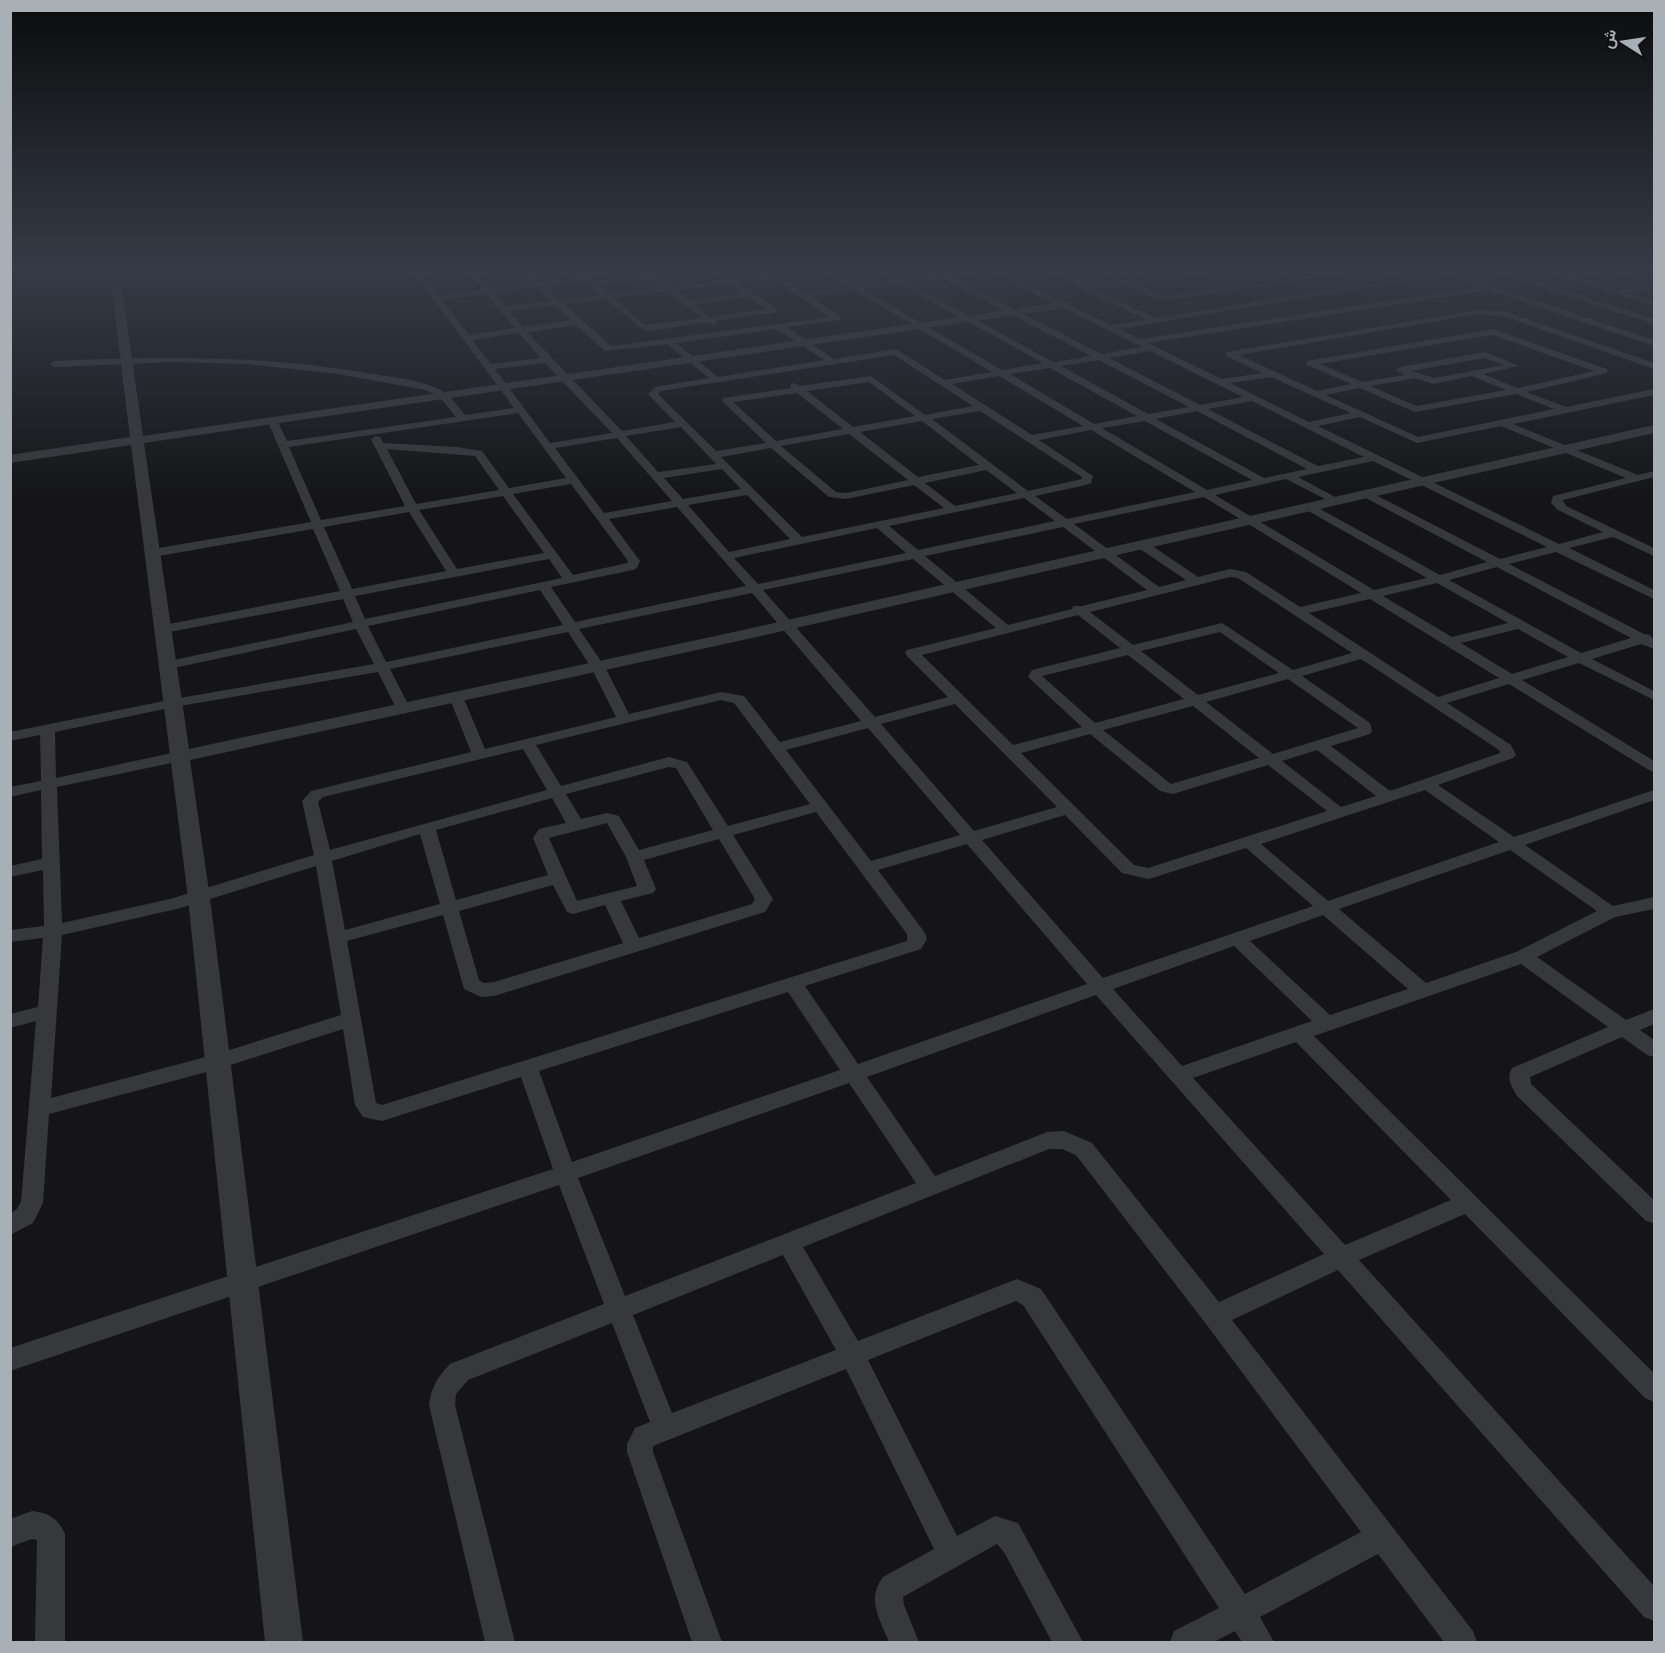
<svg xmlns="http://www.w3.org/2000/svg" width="1665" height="1653" viewBox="0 0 1665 1653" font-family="Mulish,Vazirmatn,sans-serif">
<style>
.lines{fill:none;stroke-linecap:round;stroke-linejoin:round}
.minor{fill:#37383b;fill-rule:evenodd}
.tertiary{fill:#37383b;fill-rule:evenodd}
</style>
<rect width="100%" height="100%" fill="#151517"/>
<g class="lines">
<path class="minor" d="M410 268H418L439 295 482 290 464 268H493L475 272 490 289 532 283 517 268H525L540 282 581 277 577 273 586 268H604L586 273 594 280 646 275 638 268H646L671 286 724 280 707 268H716L732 279 768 275 759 268H768L805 293 848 287 818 268H827L857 285 893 280 873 268H882L902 279 936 274 926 268H935L945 273 993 268 1111 325 1147 320 1039 268H1049L1087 285 1118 281 1091 268C1106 268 1118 281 1131 280 1169 277 1206 266 1244 268L1136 284 1165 296 1338 272 1342 274 1165 300 1155 299 1126 285 1094 289 1156 318 1398 279 1371 268H1381L1411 280 1119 329 1140 339 1480 287 1426 268H1437L1654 340V345H1651L1489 290 1148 343 1222 379 1262 373 1226 356V352L1478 310 1507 312 1654 363V369L1503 316 1478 314 1239 355 1317 391 1351 384 1307 365V361L1493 329 1607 369V373L1527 392 1566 407 1654 389V395L1513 424 1638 475 1654 471V477L1563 500 1566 506 1654 548V556L1613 537 1569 548 1654 590V599L1556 552 1509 564 1644 634 1650 635 1654 640V649L1641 644 1592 659 1654 691V700L1579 663 1522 680 1654 761V772L1649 770 1509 684 1447 703 1511 745 1516 755 1513 758 1438 785 1514 837 1654 790V800L1525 845 1613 906 1654 897V909L1615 917 1537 957 1626 1020 1654 1009V1024L1640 1030 1654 1040V1057L1647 1055 1622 1037 1530 1077 1531 1084 1654 1200V1223L1646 1221 1517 1096C1511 1086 1506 1078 1512 1068L1608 1027 1521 964 1314 1036 1654 1373V1402L1645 1398 1465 1214 1359 1260 1654 1586V1621L1644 1617 1338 1270 1232 1320 1473 1631 1477 1642H1444L1378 1554 1260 1617 1274 1642H1242L1235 1631 1214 1642H1170L1174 1631 1219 1608 1023 1305 1016 1301 868 1360 957 1536 995 1516 1018 1523 1083 1642H1052L1004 1552 997 1544 903 1597 904 1605 919 1642H889C880 1619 866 1600 883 1577L934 1549 846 1369 653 1446V1452L722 1642H692L627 1452V1444L635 1428 650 1422 612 1323 468 1380 456 1394 455 1405 515 1642H485L429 1405C432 1386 437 1378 450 1364L604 1304 559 1185 10 1371V1348L553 1169 521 1077 382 1121 363 1117 355 1105 343 1029 218 1069 49 1114 43 1203 33 1223 10 1235V1214L17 1209 21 1202 36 1021 10 1028V1014L38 1007 43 938 10 942V930L44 926 43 870 10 877V866L42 859 41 790 10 797V787L41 781 40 735 10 741V732L174 699 374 664 356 629 169 669 164 668 162 665 164 662 169 661 353 622 343 599 164 633 157 629 164 625 340 591 313 529 153 557 147 553 153 549 311 522 268 422 269 420H277L287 441 456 417 440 397 426 390 338 374 247 364 175 362 54 367 50 364 54 361C163 356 265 355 373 374 396 378 424 380 444 392 452 397 459 408 465 415L514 408ZM989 271 1142 347 1101 354 952 277ZM943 278 1091 356 1053 362 909 283ZM651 279 662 287 610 294 599 285ZM774 279 829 317 611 346 564 304 606 299 643 330 653 331 707 322 713 325 717 323 716 321 776 312V308L738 283ZM585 281 601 295 559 300 544 286ZM729 284 742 293 689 300 676 290ZM900 284 1043 363 1002 370 863 289ZM537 287 551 301 505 306 494 293ZM854 290 992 372 945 380 896 349 834 359 787 327 840 320V316L810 296ZM667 291 702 318 645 325 614 298ZM486 294 515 328 469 335 442 300ZM748 297 766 309 710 317 694 305ZM555 305 571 320 523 327 509 311ZM576 325 605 351 667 344 709 378 655 387 648 394 675 422 622 431 527 332ZM777 329 824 360 718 377 676 343ZM519 333 541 358 491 364 472 340ZM1492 335 1594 371 1518 388 1483 374 1519 366 1485 352 1400 367 1395 370 1405 375 1362 382 1320 364ZM1150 351 1243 397 1200 405 1109 358ZM894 355 973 406 925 415 871 376 800 386 794 383 791 384V388L723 398V402L766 443 716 451 658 394 661 391ZM1484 358 1504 365 1434 378 1411 371ZM1099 360 1189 407 1148 414 1061 366ZM545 363 612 433 550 443 495 369ZM1050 368 1137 416 1094 424 1010 374ZM999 376 1083 426 1032 435 952 384ZM1472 376 1506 390 1416 406 1371 386 1416 378 1433 384ZM1271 377 1351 413 1309 422 1230 383ZM869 382 915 416 853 427 807 391ZM1360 388 1415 412 1516 394 1554 409 1418 437 1326 395ZM797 393 843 429 776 441 733 402ZM1252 401 1364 457 1318 466 1208 409ZM980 411 1082 477V479L1028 491 932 419ZM1197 411 1307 469 1264 478 1156 419ZM518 413 566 478 509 488 482 451 457 447 383 443 380 437 376 436 371 439 405 506 321 520 289 447ZM1360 417 1417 443 1501 426 1626 478 1553 496 1551 503 1558 510 1603 532 1559 544 1318 426ZM922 421 979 465 918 477 860 432ZM1145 421 1252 480 1207 490 1102 428ZM681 427 716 464 658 472 626 436ZM1091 430 1195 492 1067 519 1035 496 1086 485 1091 483 1093 476 1039 440ZM849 434 908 480 846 493 836 492 781 446ZM617 438 672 501 604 513 555 448ZM771 448 829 497 846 499 914 485 944 508 802 537 721 457ZM387 449 475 456 499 490 416 504ZM1373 461 1547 547 1500 559 1368 491H1360V495L1487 562 1440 575 1311 504H1303V508L1427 578 1374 590 1215 495 1286 479 1333 503 1339 500 1337 498 1298 477ZM722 469 741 489 683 499 664 478ZM986 470 1017 493 955 506 925 483ZM571 484 628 561 627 563 573 575 513 494ZM747 495 790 539 729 552 688 505ZM503 496 544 553 457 569 419 510ZM1204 497 1361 593 1300 607 1246 572 1230 569 1198 577 1145 541H1137V547L1186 580 1159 587 1074 524ZM1024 498 1055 521 918 550 889 526ZM677 507 746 586 575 622 551 587 633 570 637 568 640 561 609 519ZM409 512 446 571 352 589 324 527ZM1063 527 1147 590 1082 606H1073L1072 609 1008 625 925 556ZM877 528 906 553 758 584 734 558ZM549 559 562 578 365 619 355 596ZM913 559 996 628 907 650 905 653 907 656 948 697 875 717 763 590ZM1497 567 1631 638 1581 653 1449 580ZM1230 577 1238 578 1352 653 1293 670 1222 623 1133 645 1090 612ZM1437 583 1508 623 1452 637 1383 596ZM540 590 563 625 386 662 368 626ZM752 593 861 721 780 742 744 696 721 692 629 714 605 667 579 629ZM1370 599 1499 678 1438 697 1309 613ZM1078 615 1120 648 1032 670 1028 677 1082 727 1013 745 922 655ZM1518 629 1568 657 1512 674 1461 643ZM568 632 591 667 616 717 485 749 464 699 462 696H452L450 699 471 752 311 791 302 801 314 855 170 899 62 923 57 787 181 761 189 756 181 751 56 778 55 732 174 707 378 672 397 710 404 714 411 710 390 669ZM1220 632 1279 673 1198 695 1141 651ZM1128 655 1184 699 1095 723 1042 676ZM1361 659 1499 750 1500 753 1390 791 1331 746 1370 734 1372 731 1370 723 1302 676ZM1288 679 1358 728 1273 754 1206 702ZM721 700 734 703 810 804 728 826 687 762 669 757 561 786 536 745ZM955 704 1057 807 974 831 881 724ZM1193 706 1259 758 1171 784 1103 730ZM868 728 960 835 871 861 786 750ZM1090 734 1160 791 1173 794 1268 765 1327 811 1148 868 1134 865 1021 753ZM523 749 547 790 330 850 318 802 323 797ZM1317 750 1376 796 1341 807 1282 761ZM669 767 676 768 713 830 639 850 619 816 607 813 581 819 566 794ZM1425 790 1499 842 1328 901 1261 844ZM552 798 566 823 539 829 533 838 548 875 456 900 436 830ZM816 812 907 934V941L382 1105 376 1103 347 941 443 915 464 989 481 997 494 996 765 912 773 899 733 835ZM1065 815 1122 873 1149 879 1246 848 1313 906 1103 978 982 840ZM607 823 626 857 637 886 577 901 549 838ZM420 834 440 904 345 930 332 861ZM719 839 755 899 752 904 639 938 621 901 653 893 656 889 644 860ZM967 844 1087 984 858 1064 805 986 921 949 927 939 925 933 878 870ZM1510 850 1597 911 1516 952 1426 983 1339 909ZM316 866 341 1015 217 1054 51 1098 62 935 181 908ZM553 885 567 912 573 914 605 905 623 943 494 982 484 983 479 980 459 911ZM1323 915 1408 989 1330 1015 1250 941ZM1234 946 1312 1021 1182 1066 1113 989ZM788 992 840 1070 572 1162 539 1071ZM1096 995 1324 1254 1219 1302 1092 1143 1064 1131 1047 1132 935 1176 867 1077ZM1296 1042 1451 1200 1345 1245 1193 1078ZM849 1083 916 1183 625 1296 578 1178ZM1049 1149H1062L1076 1155 1206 1324 1361 1532 1245 1594 1041 1289 1017 1279 858 1341 803 1247ZM783 1255 836 1350 672 1413 633 1315Z
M1482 268H1493L1654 319V324Z
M1533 268H1544L1568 275 1603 268 1625 271 1654 268V270L1625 275 1611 271 1576 277 1620 290 1654 284V288L1629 293 1654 301V305Z
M32 1511C49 1513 58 1518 65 1534V1642H35L37 1540 32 1539 10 1547V1519Z"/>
<path class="tertiary" d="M117 287 122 290 143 436 1063 302 1068 305 1063 308 144 443 189 749 734 632 1654 425V433L734 642 190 760 210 898 303 1642H265L188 898 131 445 10 463V455L130 437 112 290Z"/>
</g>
<linearGradient id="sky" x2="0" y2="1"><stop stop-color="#0c0c0d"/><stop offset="0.54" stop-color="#353b47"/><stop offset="1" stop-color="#353b47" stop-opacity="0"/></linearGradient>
<rect width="1665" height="499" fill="url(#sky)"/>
<rect width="1665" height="1653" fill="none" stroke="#a8afb5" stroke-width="24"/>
<g transform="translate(1623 42) rotate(282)" stroke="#101012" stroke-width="4.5" paint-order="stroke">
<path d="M0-4.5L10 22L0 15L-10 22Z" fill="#a8afb5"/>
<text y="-9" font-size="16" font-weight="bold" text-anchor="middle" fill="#a8afb5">ش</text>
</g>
</svg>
